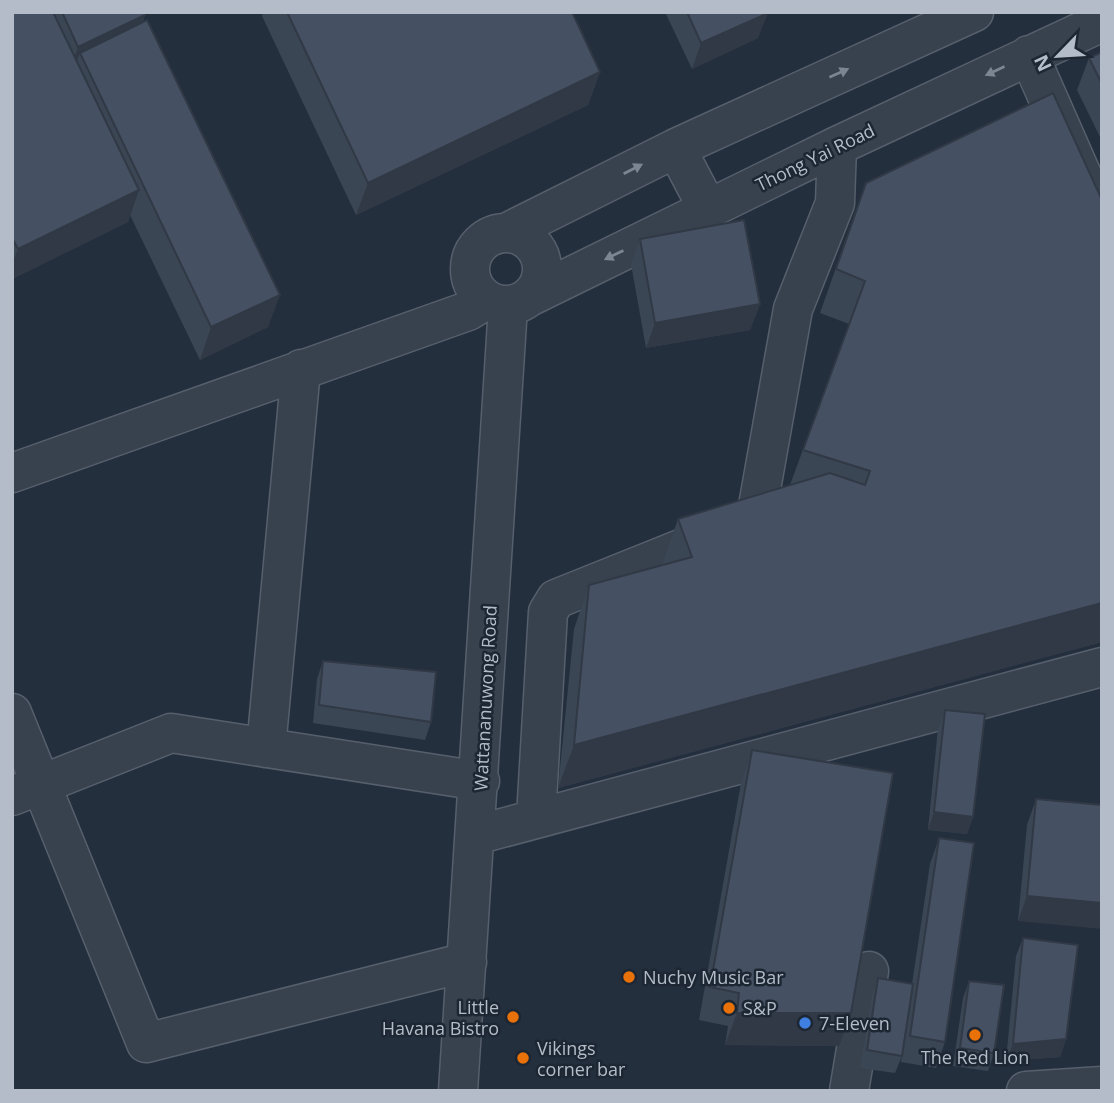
<svg xmlns="http://www.w3.org/2000/svg" width="1114" height="1103" viewBox="0 0 1114 1103" font-family="'Open Sans',sans-serif">
<style>
.lines{fill:none;stroke-linecap:round;stroke-linejoin:round}
.minor-casing{stroke:#565f6c;stroke-width:41}
.minor{stroke:#38414e;stroke-width:38}
.wall{fill:#3b4654}
.shaded-wall{fill:#303945}
.building{fill:#455162;stroke:#303945;stroke-width:2}
.oneway{fill:#7c8592}
.food-dot{fill:#e8710a;stroke:#1d2633;stroke-width:2.5}
.shop-dot{fill:#3f7fe0;stroke:#1d2633;stroke-width:2.5}
.labels{text-anchor:middle;dominant-baseline:central;stroke-width:5;stroke-linejoin:round;paint-order:stroke}
.street-label{font-size:18px;fill:#b4bcc9;stroke:#1d2633}
.poi-label{font-size:18px;fill:#b4bcc9;stroke:#1d2633;text-anchor:start}
</style>
<rect width="100%" height="100%" fill="#242f3e"/>
<g class="lines">
<g class="minor-casing">
<path id="minor" d="M1029 55 1102 221
M676 148 708 209
M470 269a36 36 0 1 1 72 0a36 36 0 1 1-72 0Z
M506 233 676 148 974 12
M531 296 837 146 1102 22
M12 473 468 311 486 300
M12 713 146 1043 467 962
M266 748 301 369
M12 796 171 733 480 781
M536 817 548 612 556 599 743 524 753 517 758 506 793 309 835 203 837 146
M476 835 1102 667
M458 1091 508 306
M849 1091 869 971
M1026 1091 1102 1086"/>
</g>
<use href="#minor" class="minor"/>
</g>
<path class="wall" d="M12 12H144L145 15 143 22 268 327 200 360 130 215 128 222 12 279Z
M263 12H572L600 72 588 105 356 215 262 16Z
M665 12H767L758 38 692 69Z
M1102 52V141L1077 90 1089 58Z
M866 183 1102 200V642L558 788 574 629 589 585 664 565 663 562 678 519 790 485 849 324 820 313Z
M640 239 760 304 750 330 646 348 631 264Z
M323 661 431 722 425 740 313 723 317 679Z
M945 710 973 817 967 834 928 830 938 728Z
M752 750 839 1046 725 1045 728 1026 699 1020 741 783Z
M1036 799 1102 805 1018 921 1027 825Z
M939 838 945 1042 936 1068 901 1062 905 1034 902 1056 895 1073 860 1068 872 996 878 978 912 984 930 864Z
M1023 938 1066 1039 1060 1057 1006 1061 1016 956Z
M969 981 994 1053 988 1071 953 1066 963 998Z"/>
<path class="shaded-wall" d="M768 13 758 38 692 69 701 43Z
M145 15 133 48 80 53 70 78 66 80 78 47Z
M600 72 588 105 356 215 368 183Z
M139 190 128 222 12 279V264L18 249Z
M280 295 268 327 200 360 211 327Z
M760 304 750 330 646 348 655 323Z
M1102 603V642L558 788 574 745Z
M934 812 973 817 967 834 928 830Z
M1027 896 1102 903V929L1018 921Z
M737 1013H851L839 1046 725 1045Z
M1066 1039 1060 1057 1006 1061 1013 1044Z"/>
<path class="building" d="M12 12H53L139 190 18 249 12 238Z
M62 12H144L145 15 78 47Z
M287 12H572L600 72 368 183Z
M687 12H767L768 13 701 43Z
M147 20 280 295 211 327 80 53Z
M1102 52V84L1089 58Z
M1053 93 1102 200V603L574 745 589 585 692 557 678 519 830 473 865 485 870 471 803 450 865 281 836 269 866 183Z
M744 220 760 304 655 323 640 239Z
M323 661 436 672 431 722 319 705Z
M945 710 985 714 973 817 934 812Z
M752 750 893 773 851 1013H737L739 993 710 987Z
M1036 799 1102 805V903L1027 896Z
M939 838 974 843 945 1042 910 1036Z
M1023 938 1078 945 1066 1039 1013 1044Z
M878 978 913 984 902 1056 867 1050Z
M969 981 1004 985 994 1053 960 1048Z"/>
<defs><path id="oneway-solid" d="M-6-.8H1V-3.2L6.5 0L1 3.2V.8H-6Z" transform="scale(1.75)"/></defs>
<g class="oneway">
<use href="#oneway-solid" transform="translate(995 71) rotate(155)"/>
<use href="#oneway-solid" transform="translate(839 73) rotate(-24)"/>
<use href="#oneway-solid" transform="translate(633 169) rotate(-27)"/>
<use href="#oneway-solid" transform="translate(614 255) rotate(154)"/>
</g>
<g class="food-dot">
<circle cx="629" cy="977" r="7"/>
<circle cx="729" cy="1008" r="7"/>
<circle cx="513" cy="1017" r="7"/>
<circle cx="975" cy="1035" r="7"/>
<circle cx="523" cy="1058" r="7"/>
</g>
<circle class="shop-dot" cx="805" cy="1023" r="7"/>
<g class="labels">
<g class="street-label">
<text transform="translate(815 157) rotate(-26)">Thong Yai Road</text>
<text transform="translate(485 698) rotate(-87)">Wattananuwong Road</text>
</g>
<g class="poi-label">
<text x="643" y="977">Nuchy Music Bar</text>
<text x="499" y="1007" text-anchor="end">Little<tspan x="499" dy="21">Havana Bistro</tspan></text>
<text x="743" y="1008">S&amp;P</text>
<text x="819" y="1023">7-Eleven</text>
<text x="537" y="1048">Vikings<tspan x="537" dy="21">corner bar</tspan></text>
<text x="975" y="1057" text-anchor="middle">The Red Lion</text>
</g>
</g>
<rect width="1114" height="1103" fill="none" stroke="#b4bcc9" stroke-width="28"/>
<g transform="translate(1058 56) rotate(245)" stroke="#1d2633" stroke-width="5" paint-order="stroke">
<path d="M0-5L12 26L0 18L-12 26Z" fill="#b4bcc9"/>
<text y="-10" font-size="19" font-weight="bold" text-anchor="middle" fill="#b4bcc9">N</text>
</g>
</svg>
